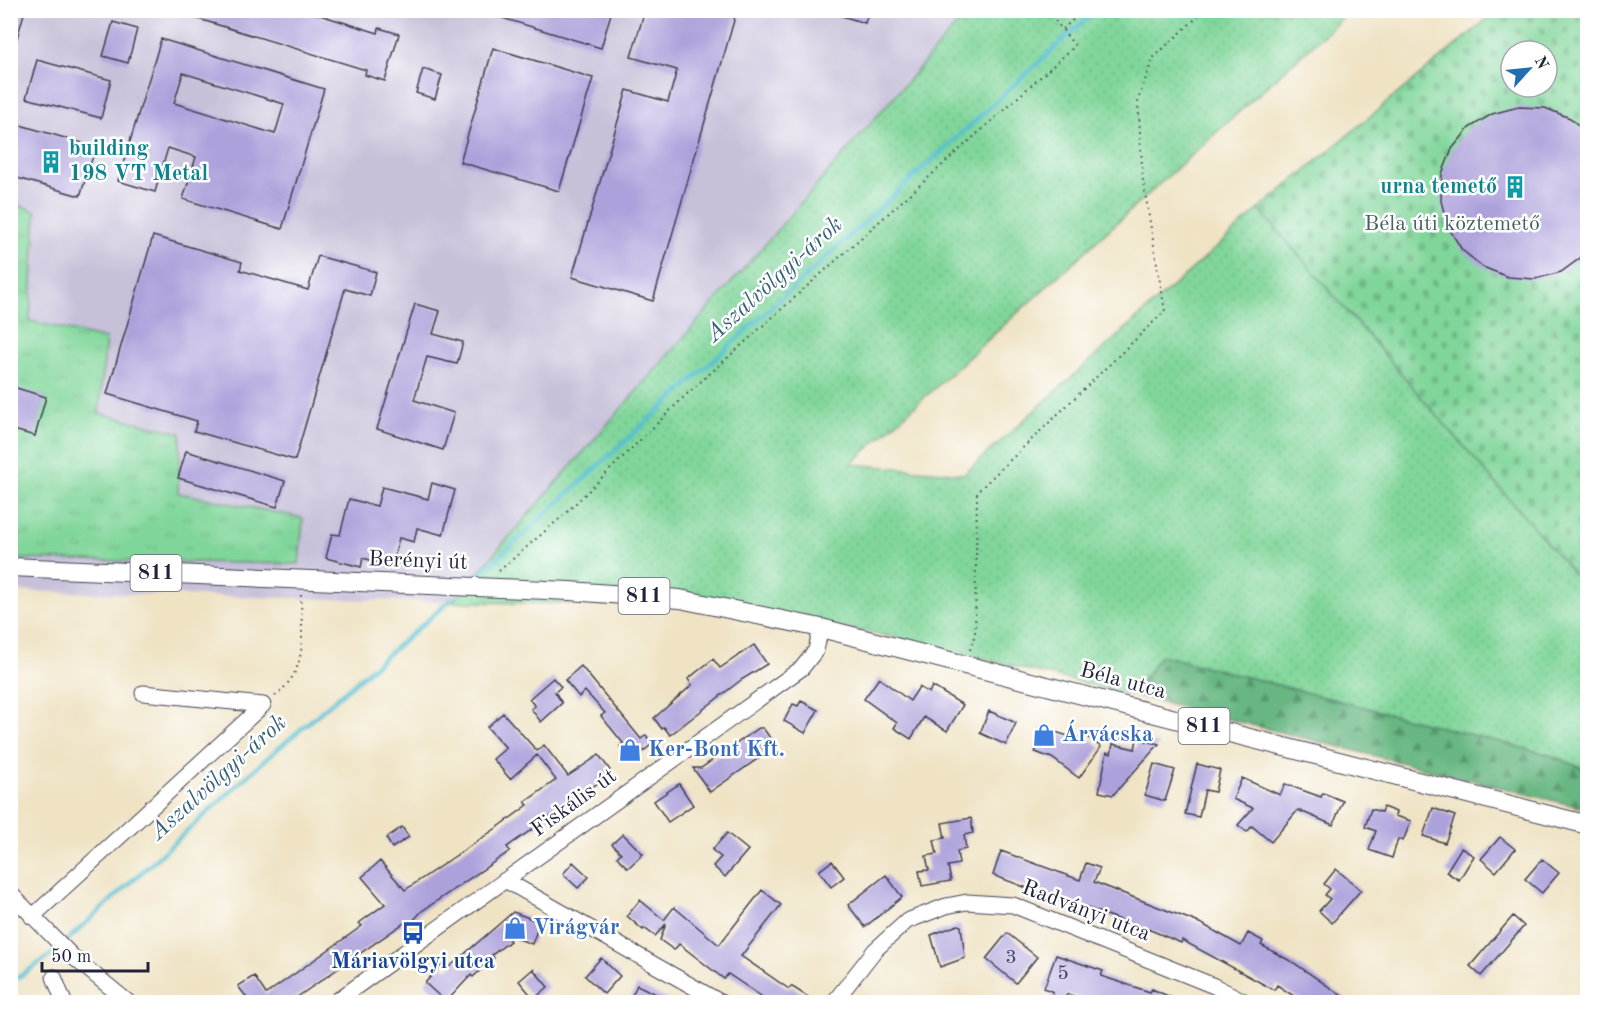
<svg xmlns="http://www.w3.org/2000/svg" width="1598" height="1013" viewBox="0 0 1598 1013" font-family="'Old Standard TT',serif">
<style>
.industrial{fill:#c7c0d9}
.grass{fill:url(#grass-dots);stroke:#517c6a;stroke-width:1.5}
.forest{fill:url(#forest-firs);stroke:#456c5e;stroke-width:1.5}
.cemetery{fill:url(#cemetery-stones);stroke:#517c6a;stroke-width:1.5;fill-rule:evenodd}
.park{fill:url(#park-tufts);stroke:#517c6a;stroke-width:1.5}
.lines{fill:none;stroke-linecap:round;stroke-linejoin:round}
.stream{stroke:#54bfd0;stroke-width:4.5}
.building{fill:#ada1db;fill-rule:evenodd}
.minor-casing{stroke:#413f50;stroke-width:17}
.major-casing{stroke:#413f50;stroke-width:20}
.path{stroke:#413f50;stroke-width:2;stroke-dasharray:1.5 4.5;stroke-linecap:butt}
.minor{stroke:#fff;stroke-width:15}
.major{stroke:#fff;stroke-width:18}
.labels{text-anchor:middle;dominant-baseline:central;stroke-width:5;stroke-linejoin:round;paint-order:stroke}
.number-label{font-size:20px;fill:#454263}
.shield{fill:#fff;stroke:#646476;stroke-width:1.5}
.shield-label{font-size:21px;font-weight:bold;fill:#22223b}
.culture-label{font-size:22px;font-weight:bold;fill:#0d838f;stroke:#fff;text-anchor:start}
.park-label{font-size:22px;fill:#43615c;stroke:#fff}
.street-label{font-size:22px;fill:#22223b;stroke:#fff}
.shop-label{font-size:22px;font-weight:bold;fill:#366cbe;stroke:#fff;text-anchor:start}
.transit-label{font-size:22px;font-weight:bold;fill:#164399;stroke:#fff}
.water-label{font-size:24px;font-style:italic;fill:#366177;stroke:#fff}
</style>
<defs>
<pattern id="grass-dots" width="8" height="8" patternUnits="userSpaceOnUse" patternTransform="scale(1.5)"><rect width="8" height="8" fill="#80d69a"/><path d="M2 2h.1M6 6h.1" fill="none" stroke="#6eb786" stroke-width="1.8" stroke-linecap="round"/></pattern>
<pattern id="forest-firs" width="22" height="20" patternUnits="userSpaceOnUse" patternTransform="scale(1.5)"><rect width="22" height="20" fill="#68b782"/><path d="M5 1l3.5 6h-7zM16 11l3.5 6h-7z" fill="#55946c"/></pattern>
<pattern id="cemetery-stones" width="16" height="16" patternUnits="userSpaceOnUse" patternTransform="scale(1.5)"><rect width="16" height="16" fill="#80d69a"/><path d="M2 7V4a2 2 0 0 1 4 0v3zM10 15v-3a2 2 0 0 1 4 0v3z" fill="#6eb786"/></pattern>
<pattern id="park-tufts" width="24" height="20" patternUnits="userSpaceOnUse" patternTransform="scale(1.5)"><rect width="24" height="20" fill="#80d69a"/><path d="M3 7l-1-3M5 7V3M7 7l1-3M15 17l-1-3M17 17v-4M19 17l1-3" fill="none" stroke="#6eb786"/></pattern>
</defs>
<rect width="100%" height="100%" fill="#fff"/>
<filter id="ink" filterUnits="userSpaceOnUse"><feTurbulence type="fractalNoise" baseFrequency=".0167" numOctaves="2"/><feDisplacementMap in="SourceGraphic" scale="12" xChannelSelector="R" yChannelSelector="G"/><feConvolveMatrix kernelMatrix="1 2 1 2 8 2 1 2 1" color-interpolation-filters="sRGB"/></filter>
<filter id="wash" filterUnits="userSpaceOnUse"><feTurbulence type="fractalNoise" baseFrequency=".008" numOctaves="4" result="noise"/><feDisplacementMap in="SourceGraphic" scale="24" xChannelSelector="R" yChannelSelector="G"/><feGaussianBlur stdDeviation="1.35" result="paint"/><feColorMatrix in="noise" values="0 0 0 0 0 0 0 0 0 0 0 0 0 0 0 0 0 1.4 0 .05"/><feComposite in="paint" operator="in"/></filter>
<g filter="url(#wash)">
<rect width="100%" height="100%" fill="#efe3c4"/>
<path class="industrial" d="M11 11H969L452 602 11 591Z"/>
<path class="grass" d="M969 11H1350L851 464 964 474 1259 209 1587 589V770L1550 755 1161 655 1132 695 893 637 717 605 452 602Z"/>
<path class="forest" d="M1161 655 1550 755 1587 770V809L1132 695Z"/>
<path class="cemetery" d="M1497 11H1587V589L1259 209ZM1511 51H1547V87H1511Z"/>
<path class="park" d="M11 203 36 211 30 321 106 339 99 413 181 433 178 493 303 518 299 564 11 559Z"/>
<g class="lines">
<path class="stream" d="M477 577 1096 10
M10 983 51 955 265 760 452 599"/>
</g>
<g id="blocks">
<path class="building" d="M10 10H25L14 49H10Z
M180 10H304L378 33 379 28 399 34 385 81 365 75 366 70 179 13Z
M487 10H612L601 48 486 13Z
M645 10H737L653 301 572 277 627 90 668 102 677 70 631 57Z
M833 10H869L865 23 832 13Z
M113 22 137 29 128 63 103 56Z
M161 39 324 89 282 229 183 199 196 157 168 148 155 192 118 181ZM183 73 284 104 275 134 174 103Z
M493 48 593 78 559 191 460 162Z
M37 60 111 80 101 118 26 98Z
M423 69 442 75 435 99 416 93Z
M1518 107 1545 108 1570 118 1587 133V253L1561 272 1535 279 1508 277 1483 267 1462 250 1448 227 1441 201 1442 174 1452 149 1469 128 1492 114Z
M10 122 96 147 80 196 10 176Z
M153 236 242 262 240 270 308 290 318 256 376 272 370 296 345 289 295 460 194 431 197 421 107 394Z
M415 304 440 311 433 334 463 342 457 364 427 357 414 400 454 413 443 450 377 429Z
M10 386 46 397 35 436 10 429Z
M186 451 285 481 277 507 178 478Z
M432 483 455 490 443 535 417 528 414 542 399 538 392 566 363 558 361 567 326 558 332 534 340 535 349 499 377 506 382 487 428 499Z
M754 645 767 664 741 680 670 735 664 727 662 729 654 718 692 685 688 679 713 659 720 668Z
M581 666 641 739 646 735 652 744 632 761 620 746 623 743 601 716 605 713 585 691 579 697 565 680Z
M553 678 561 687 555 692 562 703 541 722 531 709 535 706 529 699Z
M879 678 910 701 919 687 929 693 932 686 963 705 947 731 924 717 911 739 894 728 897 723 864 699Z
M801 701 818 710 805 733 784 721 793 704 798 706Z
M989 711 1016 723 1006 745 980 733Z
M503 713 537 751 544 745 568 776 599 755 612 773 507 847 510 851 422 911 410 924 407 921 290 1002H250L238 986 254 976 266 994 362 926 359 923 385 904 362 877 380 861 405 890 501 825 528 805 525 802 556 780 537 755 510 779 493 759 506 748 487 727Z
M759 728H763L776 746 710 792 693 768H701Z
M1042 728 1078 739 1083 734 1101 747 1079 778 1052 758 1035 752Z
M1137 739 1159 744 1113 795 1099 792 1107 752 1111 754 1113 744 1135 749Z
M1154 764 1175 770 1165 801 1145 795Z
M1197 764 1220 770 1215 792 1205 790 1199 817 1185 814Z
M1242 778 1280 795 1285 784 1321 797 1323 793 1343 801 1333 825 1298 810 1271 842 1252 826 1247 832 1238 825 1253 808 1233 799Z
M679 784 693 805 668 822 654 801Z
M1383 807 1396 812 1395 816 1411 821 1403 841 1398 839 1392 858 1369 850 1376 831 1365 827 1371 809 1381 812Z
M1433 808 1455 816 1445 843 1423 836Z
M971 818 973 833 964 835 966 849 957 851 959 864 948 866 951 881 922 886 919 871 929 870 926 856 937 854 934 840 945 838 942 823Z
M402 827 409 837 392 848 386 838Z
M727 833 748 850 725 877 713 866 721 857 712 850Z
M623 834 643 854 628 868 617 857 621 853 612 844Z
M1500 837 1515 849 1496 872 1481 859Z
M1461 848 1474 856 1459 880 1446 872Z
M1001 851 1080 880 1086 863 1100 868 1094 882 1202 924 1241 946 1248 933 1263 941 1261 945 1294 963 1351 1002H1303L1277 985 1274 990 1182 940 1181 943 1148 929 1147 932 1129 926 1130 924 1085 907 1084 910 993 875Z
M1542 859 1559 873 1542 893 1525 879Z
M832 861 844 877 831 887 819 871Z
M573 862 589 877 578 888 563 874Z
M1336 869 1361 890 1332 923 1319 911 1330 899 1325 895 1330 889 1324 884Z
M886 875 902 897 865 927 848 905Z
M762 890 781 905 741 956 789 989 791 986 816 1002H770L728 974 724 979 679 944 674 950 660 940 666 924 655 936 644 928 643 930 627 916 640 900 664 920 674 907 719 945Z
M513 912 540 922 532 944 505 934 510 941 492 955 494 958 473 977 471 975 446 1002 425 983 442 964 447 969Z
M1513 916 1524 926 1481 976 1470 966Z
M958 925 961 926 965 958 940 967 931 935Z
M1007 933 1037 957 1016 983 986 959Z
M1056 955 1103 971 1101 976 1150 992 1152 989 1182 1002H1090L1067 994 1064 1002H1049L1053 992 1044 988Z
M601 958 620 976 604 994 585 976Z
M533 969 548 987 534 999 519 981Z
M637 985 673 1002H629Z"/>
</g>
</g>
<g filter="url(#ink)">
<use href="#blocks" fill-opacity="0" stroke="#413f50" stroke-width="1.5"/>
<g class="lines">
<g class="minor-casing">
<path id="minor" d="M505 880 720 1002
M10 893 73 957 128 1002
M32 917 263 705 143 693
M54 977 64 1002
M335 1002 802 668 816 650 821 628
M834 1002 875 950 907 921 946 906 967 902 1013 905 1214 986 1246 1002"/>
</g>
<g class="major-casing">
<path id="major" d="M10 567 570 591 680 599 821 628 1588 825"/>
</g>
<path class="path" d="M1063 29 1083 10
M499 571 566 513 687 394 1075 46 1047 10
M970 650 975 634 977 492 1165 311 1143 181 1138 100 1153 58 1205 10
M275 696C310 668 301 636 301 594"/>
<use href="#minor" class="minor"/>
<use href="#major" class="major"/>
</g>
</g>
<defs>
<g id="building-bare" transform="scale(1.8)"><path d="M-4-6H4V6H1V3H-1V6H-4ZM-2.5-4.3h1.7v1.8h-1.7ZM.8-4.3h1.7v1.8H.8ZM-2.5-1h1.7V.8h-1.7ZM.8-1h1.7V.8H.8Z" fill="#0f9aa8" stroke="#fff" stroke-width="2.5" paint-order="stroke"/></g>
<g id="shop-bare" transform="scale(1.8)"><path d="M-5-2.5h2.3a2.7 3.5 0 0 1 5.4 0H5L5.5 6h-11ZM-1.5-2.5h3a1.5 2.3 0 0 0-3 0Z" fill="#3f7fe0" stroke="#fff" stroke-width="2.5" paint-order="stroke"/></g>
<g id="bus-bare" transform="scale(1.8)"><path d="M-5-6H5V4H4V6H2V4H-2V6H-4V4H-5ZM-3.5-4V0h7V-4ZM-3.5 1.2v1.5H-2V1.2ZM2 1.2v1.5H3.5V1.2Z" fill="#1a4fb4" stroke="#fff" stroke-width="2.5" paint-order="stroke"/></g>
</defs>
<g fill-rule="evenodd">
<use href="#building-bare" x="51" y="162"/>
<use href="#building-bare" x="1515" y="187"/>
<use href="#shop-bare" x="1044" y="735"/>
<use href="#shop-bare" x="630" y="750"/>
<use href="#shop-bare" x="515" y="928"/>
<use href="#bus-bare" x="413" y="933"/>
</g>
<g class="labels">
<g class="number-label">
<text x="1011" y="958">3</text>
<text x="1063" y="974">5</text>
</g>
<g class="shield">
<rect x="130.5" y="555" width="51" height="36" rx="4.5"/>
<rect x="618.5" y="578" width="51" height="36" rx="4.5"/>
<rect x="1178.5" y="708" width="51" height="36" rx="4.5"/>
</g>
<g class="shield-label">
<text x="156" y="573">811</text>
<text x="644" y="596">811</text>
<text x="1204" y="726">811</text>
</g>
<g class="culture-label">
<text x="69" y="149">building<tspan x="69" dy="25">198 VT Metal</tspan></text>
<text x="1497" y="187" text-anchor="end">urna temető</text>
</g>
<g class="park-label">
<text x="1452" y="224">Béla úti köztemető</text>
</g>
<g class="street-label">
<text transform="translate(418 561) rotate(2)">Berényi út</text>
<text transform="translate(1123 681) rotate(15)">Béla utca</text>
<text transform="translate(574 803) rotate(-36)">Fiskális út</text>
<text transform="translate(1086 911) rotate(21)">Radványi utca</text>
</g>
<g class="shop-label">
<text x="1062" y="735">Árvácska</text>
<text x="648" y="750">Ker-Bont Kft.</text>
<text x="533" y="928">Virágvár</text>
</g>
<g class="transit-label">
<text x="413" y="962">Máriavölgyi utca</text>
</g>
<g class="water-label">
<text transform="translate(775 280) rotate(-42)">Aszalvölgyi-árok</text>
<text transform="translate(219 778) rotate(-42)">Aszalvölgyi-árok</text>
</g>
</g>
<rect width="1598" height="1013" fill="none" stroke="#fff" stroke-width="36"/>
<g transform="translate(1529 69) rotate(63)"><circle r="28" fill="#ffffff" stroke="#a7a7b1" stroke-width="1.5"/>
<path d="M0-4.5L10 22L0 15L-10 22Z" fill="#1f6fb2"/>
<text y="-9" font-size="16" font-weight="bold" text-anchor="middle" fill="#22223b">N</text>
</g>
<path d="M42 962v9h106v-9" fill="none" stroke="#22223b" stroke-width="3"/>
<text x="51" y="962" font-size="18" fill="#22223b" stroke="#ffffff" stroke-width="4.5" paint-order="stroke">50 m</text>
</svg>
